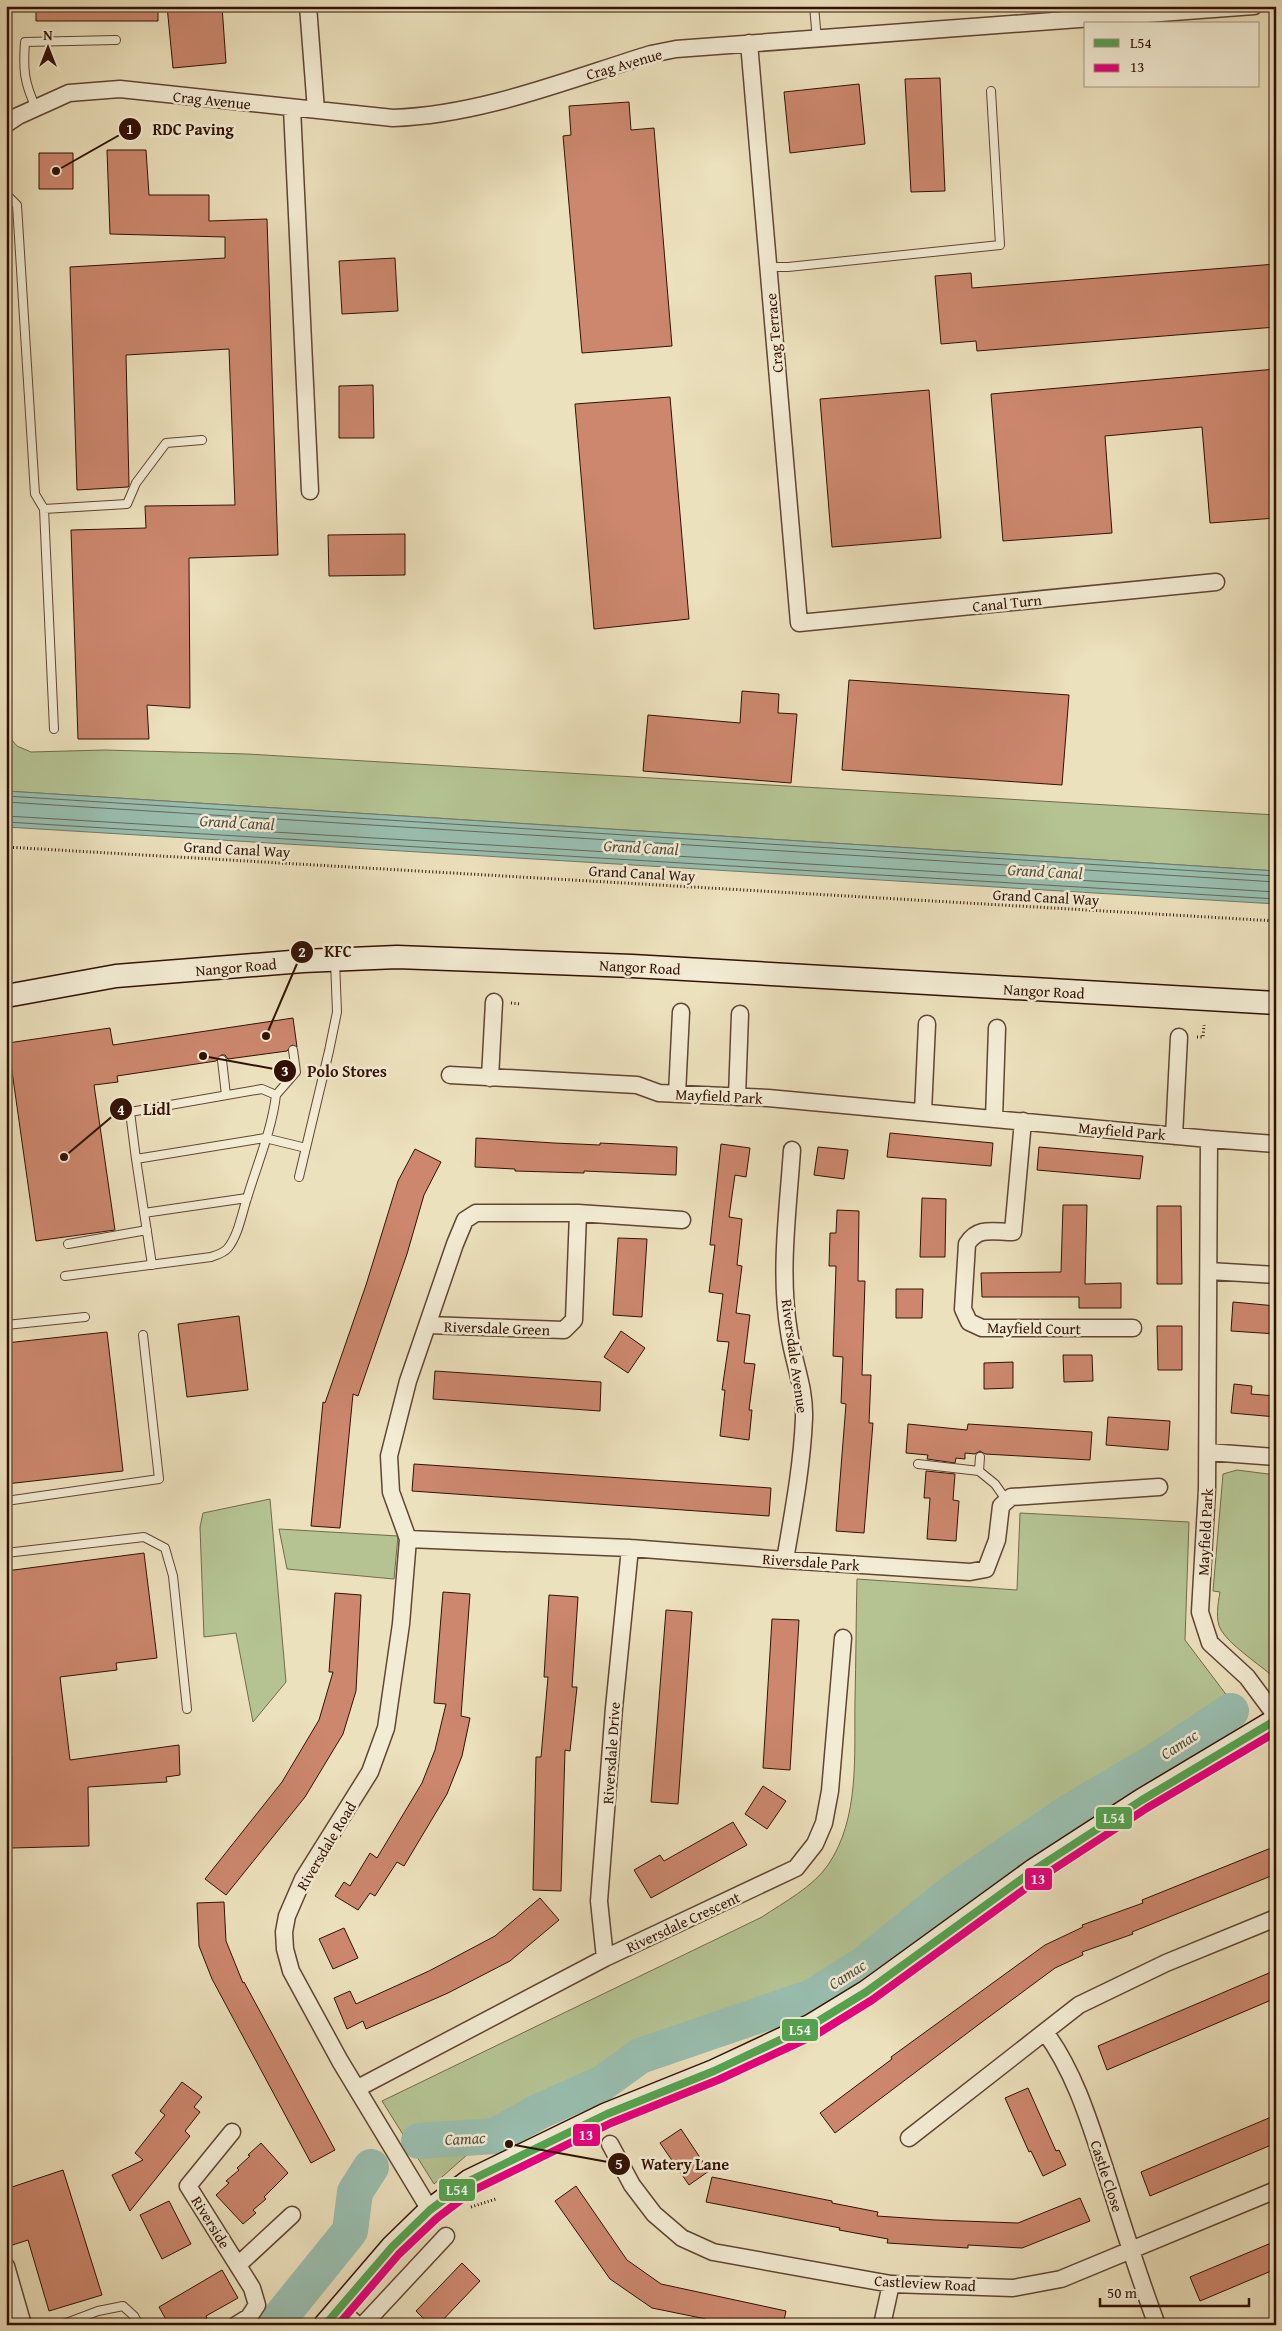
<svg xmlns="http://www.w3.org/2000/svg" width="1282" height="2331" viewBox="0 0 1282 2331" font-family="'Gentium Book Plus',serif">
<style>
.green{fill:#b5c393;stroke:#736a4b}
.water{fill:#99beaf;stroke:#6f796a}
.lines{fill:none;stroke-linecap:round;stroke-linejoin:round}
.shore{stroke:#656859;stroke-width:1}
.river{stroke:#99beaf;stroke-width:36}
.building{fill:#cc876e;stroke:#311103}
.lane-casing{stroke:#604532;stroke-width:10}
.street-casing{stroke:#604532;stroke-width:19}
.secondary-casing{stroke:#311103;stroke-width:25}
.path{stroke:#311103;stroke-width:3;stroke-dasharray:1 2.5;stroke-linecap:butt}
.lane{stroke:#f3ecd4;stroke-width:8}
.street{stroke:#f3ecd4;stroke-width:16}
.secondary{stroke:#f3ecd4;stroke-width:22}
.bus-1-casing{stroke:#f3ecd4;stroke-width:11}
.bus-2-casing{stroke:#f3ecd4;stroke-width:11}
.bus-1{stroke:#52a550;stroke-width:8}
.bus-2{stroke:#e5007d;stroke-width:8}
.labels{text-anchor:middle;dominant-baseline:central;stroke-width:5;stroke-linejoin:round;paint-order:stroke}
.street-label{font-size:15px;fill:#311103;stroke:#f3ecd4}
.water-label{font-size:16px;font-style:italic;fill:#554e3f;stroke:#f3ecd4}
.leader{fill:none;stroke:#311103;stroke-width:2}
.callout-dot{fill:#311103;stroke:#f3ecd4;stroke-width:2}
.mark-label{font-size:15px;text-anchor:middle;font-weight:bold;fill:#fff}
.callout-label{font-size:16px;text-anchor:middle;font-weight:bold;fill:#311103;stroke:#f3ecd4;stroke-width:5;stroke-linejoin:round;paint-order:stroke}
.line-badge{stroke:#f3ecd4;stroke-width:2}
.badge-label{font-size:14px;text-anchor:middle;font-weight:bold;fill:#fff}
</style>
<rect width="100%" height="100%" fill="#ece1bd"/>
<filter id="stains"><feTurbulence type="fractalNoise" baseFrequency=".004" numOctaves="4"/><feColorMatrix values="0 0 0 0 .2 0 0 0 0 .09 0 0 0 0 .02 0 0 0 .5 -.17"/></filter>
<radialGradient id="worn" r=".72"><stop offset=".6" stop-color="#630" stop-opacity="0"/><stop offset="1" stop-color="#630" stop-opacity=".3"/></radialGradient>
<path class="green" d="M6 733 17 746 31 752 105 750 247 754 1276 815V871L6 791Z
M1237 1470 1276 1475V1671L1270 1674C1256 1662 1230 1645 1221 1630 1215 1620 1218 1603 1220 1592L1213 1591 1223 1474Z
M270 1499 286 1682 253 1722 236 1633 204 1637 200 1527 203 1513Z
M1020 1513 1189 1522 1185 1640 1231 1701 1192 1727 1152 1758 1067 1807 951 1885 859 1958 812 1990 695 2029 638 2052 595 2079 536 2104 494 2131 434 2184 382 2101 762 1917C784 1902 813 1887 828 1865 860 1818 854 1755 855 1700 856 1659 856 1619 857 1579L1017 1590Z
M279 1529 398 1536 394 1579 287 1569Z"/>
<path class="water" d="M6 791 1276 871V904L6 827Z"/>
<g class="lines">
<path class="shore" d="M6 796 1276 876
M6 802 1276 882
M6 816 1276 892
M6 822 1276 899"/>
<path class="river" d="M419 2141 495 2136 540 2111 601 2084 640 2056 812 1997 863 1965 954 1891 1009 1853 1069 1812 1156 1761 1231 1711
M274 2325 350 2231 355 2192 371 2167"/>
</g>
<path class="building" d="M36 6H158V21H36Z
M167 6H222L226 63 173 68Z
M940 78 945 191 911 192 905 79Z
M859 84 865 144 790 153 784 92Z
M629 102 631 130 654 128 672 346 582 353 563 136 571 135 569 106Z
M107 150H146L149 195H209V221L267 219 278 555 189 558 190 708 147 705 149 739H78L71 530 146 528 145 506 235 505 229 349 126 355 129 485 128 487 77 490 70 267 225 258V237L110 234Z
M39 153H73V189H39Z
M395 258 398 311 342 314 339 261Z
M1276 264V327L977 351 976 341 941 344 935 276 971 273 972 288Z
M1276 369V518L1210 523 1202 427 1105 436 1112 533 1003 541 991 394Z
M373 385 374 438H339V386Z
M929 390 941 538 832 547 820 399Z
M670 397 689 619 594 629 575 404Z
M405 534V575L329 576 328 535Z
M849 680 1069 695 1062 785 842 770Z
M742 691 779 694 778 713 797 714 791 783 643 771 648 715 740 723Z
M293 1018 297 1047 292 1045 287 1051 228 1059 225 1055H221L216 1061 117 1076 118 1082 94 1085 115 1230 36 1241 8 1043 110 1028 113 1045Z
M890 1133 993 1143 991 1166 887 1157Z
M476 1138 554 1143 600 1145V1143L677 1147 676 1175 584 1171V1173L515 1171V1169L475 1167Z
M721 1144 750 1148 746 1177 735 1175 729 1217 742 1219 737 1265 742 1266 736 1313 750 1315 744 1363 755 1364 749 1410H752L749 1440 720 1436 725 1390H722L729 1342 717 1341 723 1294 709 1292 715 1245H710Z
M818 1147 848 1150 844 1179 814 1175Z
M1039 1147 1143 1156 1140 1179 1037 1170Z
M415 1149 441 1162 424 1195 407 1254 358 1396 353 1394 340 1528 311 1526 323 1402 325 1403 366 1285 398 1181Z
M922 1198 946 1199 945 1257H920Z
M1063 1205H1087L1085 1284 1121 1283V1308H1079V1297H982L981 1273 1061 1272Z
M1157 1206H1181L1182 1284H1157Z
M837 1210 859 1211 858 1281H865L862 1375H871L869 1423H873L864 1533 836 1531 846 1404 841 1403 843 1357 833 1356 836 1266H829L830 1233H836Z
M618 1238 647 1239 642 1317 613 1315Z
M896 1289H923L922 1318H896Z
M1233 1302 1276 1306V1334L1231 1331Z
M239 1316 248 1390 187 1397 178 1324Z
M1157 1326H1182V1370H1158Z
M621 1331 645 1348 628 1373 604 1357Z
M107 1332 123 1471 6 1484V1343Z
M1063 1355H1092L1093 1381 1064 1382Z
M1013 1362V1388L984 1389V1363Z
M435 1371 601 1382 600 1411 433 1399Z
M1234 1384 1252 1386 1251 1394 1276 1396V1417L1231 1413Z
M1108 1417 1170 1421 1168 1450 1106 1445Z
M908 1424 967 1430 968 1424 1092 1432 1090 1460 985 1454 980 1451 975 1454 965 1453V1459L956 1458 955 1463 927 1459 928 1455 906 1453Z
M414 1464 771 1488 769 1516 412 1491Z
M926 1471 955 1474 953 1500 959 1501 956 1541 927 1539 930 1498H924Z
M144 1553 157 1658 116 1663 117 1670 60 1677 70 1760 179 1745 180 1775 166 1777 167 1782 88 1787 89 1846 11 1848 12 1756H6V1571Z
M443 1592 470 1594 461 1716 470 1718 462 1756 447 1794 404 1866 397 1862 375 1896 370 1893 358 1910 335 1896 344 1882 350 1886 370 1853 377 1858 422 1783 435 1750 446 1704 434 1703Z
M335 1593 361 1595 356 1691 343 1734 305 1797 226 1895 205 1879 282 1782 319 1720 333 1672H329Z
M549 1595 578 1597 572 1687H577L570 1751 565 1750 561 1891 533 1890 536 1757H541L548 1677H544Z
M666 1610 692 1612 678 1804 651 1802Z
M772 1619 799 1620 790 1770 763 1768Z
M763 1786 786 1801 767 1829 745 1814Z
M733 1822 747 1845 651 1898 634 1870 660 1855 664 1861Z
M1276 1846V1874L1132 1932 1133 1934 1082 1952 1083 1955 1055 1968 978 2025 835 2133 820 2113 892 2059 891 2057 1045 1945 1083 1927 1082 1925 1143 1903 1142 1900Z
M540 1898 559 1920 510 1961 448 1993 366 2029 363 2021 347 2029 334 1998 350 1991 356 2004 429 1971 495 1936Z
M224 1902 226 1941 243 1983 244 1982 335 2150 311 2163 212 1979 199 1946 197 1903Z
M344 1928 358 1958 333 1969 319 1939Z
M1276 1970V1998L1107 2070 1098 2046Z
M182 2082 202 2097 194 2107 200 2112 185 2131 190 2136 130 2211 112 2175 143 2160 135 2153 165 2115 160 2111Z
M1028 2088 1056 2151 1059 2150 1066 2165 1043 2176 1031 2151 1029 2152 1005 2098Z
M1276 2115V2143L1150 2196 1141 2172Z
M681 2129 709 2171 689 2185 660 2143Z
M261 2143 288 2173 264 2197 266 2199 253 2210 256 2213 243 2224 216 2195 229 2183 226 2181 239 2170 237 2168 250 2156 248 2155Z
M63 2170 102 2295 49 2311 28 2240 6 2247V2189Z
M712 2177 832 2201V2203L878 2212 877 2216 936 2220 1018 2223 1080 2198 1090 2221 1022 2248 968 2245V2248L887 2243 888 2239 839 2230 840 2228 706 2202Z
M576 2186 627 2260 661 2284 786 2311 783 2325H723L705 2321 706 2319 652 2308 610 2279 555 2201Z
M169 2201 191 2244 162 2259 140 2215Z
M1276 2241V2269L1200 2301 1190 2277Z
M462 2263 480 2281 438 2325H430L416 2311Z
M222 2270 238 2298 206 2316 207 2318 194 2325H169L159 2307Z"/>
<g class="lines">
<g class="lane-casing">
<path id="lane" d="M814 6 817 40
M36 108C24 82 23 70 25 42L116 40
M6 194 17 205 35 494 44 509 54 729
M769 267H788L1000 245 991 91
M44 509 127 504 136 483 166 443 202 440
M222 1060 226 1095
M276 1095 296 1072 293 1050
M136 1159 152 1265
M299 1177 329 1051 337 1012 335 961
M144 1213 247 1198
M68 1244 147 1230
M65 1276 211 1257C217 1255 224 1253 228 1248 239 1234 242 1212 248 1195 258 1162 272 1129 276 1095L262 1089 130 1112 136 1159 265 1138 306 1148
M6 1325 85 1317
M980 1457 979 1471 995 1484 1007 1501
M918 1464 979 1471
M6 1501 159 1479 143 1335
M6 1553 144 1537 165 1548 173 1576 187 1709
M61 2325 98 2311 123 2306 134 2316 139 2325"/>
</g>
<g class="street-casing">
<path id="street" d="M308 6 316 110
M749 43 799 623 1216 582
M292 108 310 491
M6 124 18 116 69 93 120 89 393 118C481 115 567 80 651 54L676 49 1254 6
M450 1075 637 1085 659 1093 768 1098 1209 1139 1207 1489 1200 1612 1210 1643 1247 1677 1276 1716
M490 1078 494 1002
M677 1094 681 1012
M737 1097 740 1014
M923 1112 927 1024
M994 1119 997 1028
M1023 1121 1013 1232C994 1232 978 1226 967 1244L963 1309 969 1322 982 1328H1133
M1174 1136 1179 1037
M1209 1139 1276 1144
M1209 1271 1276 1275
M428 1325 564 1330 574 1320 578 1213
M1208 1452 1276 1457
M408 1539 630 1548 785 1560 970 1572 986 1569 997 1540 1001 1506 1011 1497 1159 1487
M785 1560C793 1513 802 1466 804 1418 805 1386 793 1362 789 1332 779 1273 788 1210 792 1150
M605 1958 599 1901 614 1708 630 1548
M1045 2032C1074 2071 1089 2120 1104 2166 1121 2219 1137 2272 1157 2325
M358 2088 605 1958 796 1868 815 1844 824 1823 830 1791 843 1638
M232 2132 188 2186 252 2288 257 2305 249 2317 236 2325
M909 2138 1079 2005 1166 1963 1276 1918
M610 2144 632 2185 654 2214 682 2238 713 2252 891 2284 1013 2288 1061 2279 1276 2190
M430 2210 340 2061 291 1971 285 1949 284 1932 287 1916 303 1879 370 1772 386 1728 401 1624 408 1539 391 1492 389 1456 408 1381 455 1244 465 1220 476 1213H578L682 1220
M238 2265 292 2215
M6 2266 23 2325
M339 2308 357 2325
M363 2325 446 2236
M882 2325 891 2284"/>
</g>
<g class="secondary-casing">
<path id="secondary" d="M6 996 116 976 303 961 397 957 632 966 1276 1003
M325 2325 392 2247 430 2210 469 2181 607 2114 714 2071 812 2025 866 1992 1034 1870 1142 1800 1276 1720"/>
</g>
<path class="path" d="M6 847 1276 921
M511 1003 520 1004
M1197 1037H1203L1204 1025
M471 2207 496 2199"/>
<use href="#lane" class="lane"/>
<use href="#street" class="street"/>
<use href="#secondary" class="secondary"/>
<g class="bus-1-casing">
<path id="bus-1" d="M325 2325 392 2247 430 2210 469 2181 607 2114 714 2071 812 2025 866 1992 1034 1870 1142 1800 1276 1720"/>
</g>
<g class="bus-2-casing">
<path id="bus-2" d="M338 2325 399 2254 437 2218 474 2190 611 2123 718 2080 817 2034 872 2000 1040 1878 1147 1808 1276 1732"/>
</g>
<use href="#bus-1" class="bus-1"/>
<use href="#bus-2" class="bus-2"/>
</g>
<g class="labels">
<g class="street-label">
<text transform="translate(624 64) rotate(-16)">Crag Avenue</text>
<text transform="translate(212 100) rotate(6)">Crag Avenue</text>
<text transform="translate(774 333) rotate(-95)">Crag Terrace</text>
<text transform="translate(1007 603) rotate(-6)">Canal Turn</text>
<text transform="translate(237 849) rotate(3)">Grand Canal Way</text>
<text transform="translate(642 873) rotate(3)">Grand Canal Way</text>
<text transform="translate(1046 897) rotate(3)">Grand Canal Way</text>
<text transform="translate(236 967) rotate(-5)">Nangor Road</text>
<text transform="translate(640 967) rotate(3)">Nangor Road</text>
<text transform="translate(1044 991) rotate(3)">Nangor Road</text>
<text transform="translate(719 1096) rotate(3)">Mayfield Park</text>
<text transform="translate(1122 1131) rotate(5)">Mayfield Park</text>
<text transform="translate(497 1328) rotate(2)">Riversdale Green</text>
<text transform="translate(1034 1328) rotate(1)">Mayfield Court</text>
<text transform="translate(795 1356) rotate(82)">Riversdale Avenue</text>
<text transform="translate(1205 1532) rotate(-87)">Mayfield Park</text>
<text transform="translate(811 1562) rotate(4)">Riversdale Park</text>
<text transform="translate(611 1753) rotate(-86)">Riversdale Drive</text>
<text transform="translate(326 1846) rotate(-59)">Riversdale Road</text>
<text transform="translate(683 1922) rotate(-25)">Riversdale Crescent</text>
<text transform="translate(1107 2176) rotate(72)">Castle Close</text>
<text transform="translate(211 2222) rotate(58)">Riverside</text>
<text transform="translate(925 2283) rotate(3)">Castleview Road</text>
</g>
<g class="water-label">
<text transform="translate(237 822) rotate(3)">Grand Canal</text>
<text transform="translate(641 847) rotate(3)">Grand Canal</text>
<text transform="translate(1045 871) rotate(3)">Grand Canal</text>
<text transform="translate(1179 1744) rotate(-33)">Camac</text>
<text transform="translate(847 1974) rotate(-33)">Camac</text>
<text transform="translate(465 2138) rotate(-3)">Camac</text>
</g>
</g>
<path class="leader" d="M56 171L130 129M266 1036L302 952M203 1056L285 1071M64 1157L121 1109M509 2144L619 2164"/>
<g class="callout-dot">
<circle cx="56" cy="171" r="5"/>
<circle cx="266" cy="1036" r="5"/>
<circle cx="203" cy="1056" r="5"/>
<circle cx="64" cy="1157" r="5"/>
<circle cx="509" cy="2144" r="5"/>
<circle cx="130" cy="129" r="12"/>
<circle cx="302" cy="952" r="12"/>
<circle cx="285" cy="1071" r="12"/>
<circle cx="121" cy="1109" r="12"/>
<circle cx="619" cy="2164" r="12"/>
</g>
<g class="mark-label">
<text x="130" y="134">1</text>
<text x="302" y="957">2</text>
<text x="285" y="1076">3</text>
<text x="121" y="1115">4</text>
<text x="619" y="2169">5</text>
</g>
<g class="callout-label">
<text x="193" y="135">RDC Paving</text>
<text x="338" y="957">KFC</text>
<text x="347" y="1077">Polo Stores</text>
<text x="157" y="1115">Lidl</text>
<text x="685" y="2170">Watery Lane</text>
</g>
<g class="line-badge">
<rect x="1095" y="1806" width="38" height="24" rx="5" fill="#52a550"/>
<rect x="1024" y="1867" width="29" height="24" rx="5" fill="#e5007d"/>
<rect x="781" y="2018" width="38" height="24" rx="5" fill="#52a550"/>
<rect x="572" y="2123" width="29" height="24" rx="5" fill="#e5007d"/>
<rect x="438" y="2178" width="38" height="24" rx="5" fill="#52a550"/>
</g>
<g class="badge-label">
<text x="1114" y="1823">L54</text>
<text x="1038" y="1884">13</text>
<text x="800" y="2035">L54</text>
<text x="586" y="2140">13</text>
<text x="457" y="2195">L54</text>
</g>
<rect width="1282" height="2331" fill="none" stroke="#ece1bd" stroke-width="25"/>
<rect x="8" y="8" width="1267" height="2316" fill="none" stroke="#311103" stroke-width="2.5"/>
<rect x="12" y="12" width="1257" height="2306" fill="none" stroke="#311103"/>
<rect x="1084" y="22" width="175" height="65" fill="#f3ecd4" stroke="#a59480"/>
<rect x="1094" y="39" width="25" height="8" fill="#52a550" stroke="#a59480"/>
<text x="1130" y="48" font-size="15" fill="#311103">L54</text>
<rect x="1094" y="64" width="25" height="8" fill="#e5007d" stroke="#a59480"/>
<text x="1130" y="72" font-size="15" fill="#311103">13</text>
<g transform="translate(48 48)" stroke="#f3ecd4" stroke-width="4" paint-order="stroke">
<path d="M0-4L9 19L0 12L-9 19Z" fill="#311103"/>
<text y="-8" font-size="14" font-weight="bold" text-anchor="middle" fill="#311103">N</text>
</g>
<path d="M1100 2298v8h149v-8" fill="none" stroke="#311103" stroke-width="2.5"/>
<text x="1107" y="2298" font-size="15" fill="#311103" stroke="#f3ecd4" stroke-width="4" paint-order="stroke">50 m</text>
<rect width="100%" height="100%" filter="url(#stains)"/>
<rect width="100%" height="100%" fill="url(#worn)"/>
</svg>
